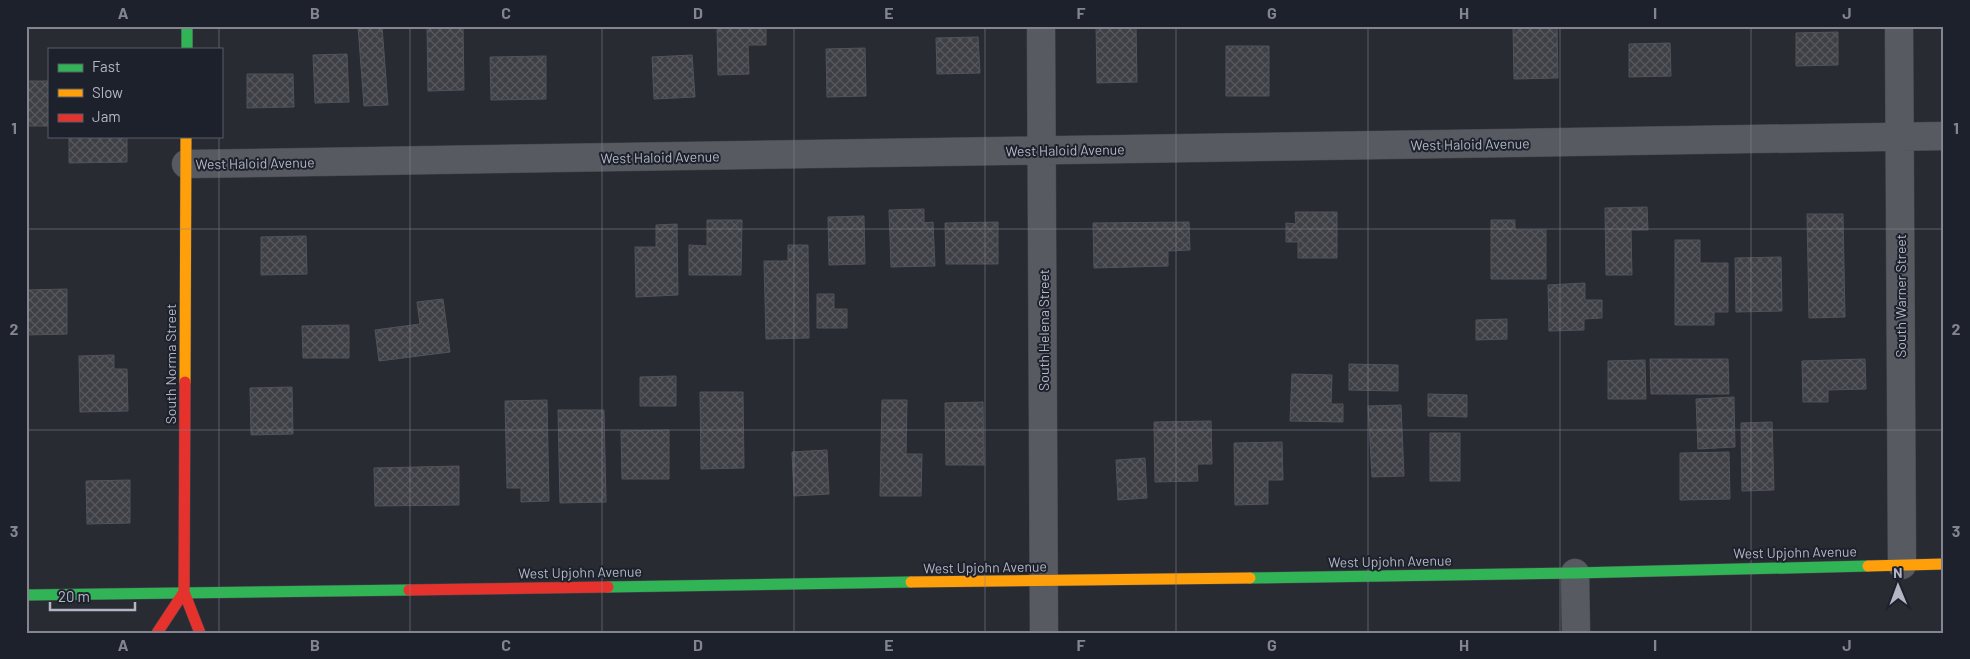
<svg xmlns="http://www.w3.org/2000/svg" width="1970" height="659" viewBox="0 0 1970 659" font-family="Barlow,sans-serif">
<style>
.building{fill:url(#building-cross-hatch);stroke:#50535b}
.lines{fill:none;stroke-linecap:round;stroke-linejoin:round}
.street-casing{stroke:#45464c;stroke-width:29}
.fast-casing{stroke:#45464c;stroke-width:12}
.slow-casing{stroke:#45464c;stroke-width:12}
.jam-casing{stroke:#45464c;stroke-width:12}
.street{stroke:#585a62;stroke-width:28}
.fast{stroke:#30b455;stroke-width:11}
.slow{stroke:#ff9f0a;stroke-width:11}
.jam{stroke:#e5322d;stroke-width:11}
.grid{fill:none;stroke:#838591;stroke-width:1;stroke-opacity:0.55}
.labels{text-anchor:middle;dominant-baseline:central;stroke-width:4;stroke-linejoin:round;paint-order:stroke}
.street-label{font-size:14px;fill:#b3b6c4;stroke:#1d212c}
.neatline{fill:none;stroke:#838591;stroke-width:2}
.grid-label{font-size:16px;text-anchor:middle;font-weight:bold;fill:#838591}
</style>
<defs>
<pattern id="building-cross-hatch" width="8" height="8" patternUnits="userSpaceOnUse" patternTransform="scale(1.25)"><rect width="8" height="8" fill="#3e4046"/><path d="M0 0l8 8M0 8l8-8" fill="none" stroke="#58595f"/></pattern>
</defs>
<rect width="100%" height="100%" fill="#292b33"/>
<path class="building" d="M358 26H382L388 105 364 106Z
M427 26H463L464 90 428 91Z
M717 26H766V45H748L749 74 718 75Z
M1096 26H1136L1137 82 1097 83Z
M1513 26H1557L1558 78 1514 79Z
M1838 32V65L1796 66V33Z
M978 37 980 73 937 74 936 38Z
M1670 43 1671 76 1629 77V44Z
M1226 46H1269V96H1226Z
M865 48 866 96 827 97 826 49Z
M347 54 349 102 315 103 313 55Z
M692 55 695 97 654 99 652 57Z
M546 56V99L491 100 490 57Z
M247 74H293L294 107 247 108Z
M26 81H49V126H26Z
M69 136H127V162L69 163Z
M1647 207 1648 230H1631L1632 275H1606L1605 208Z
M924 209V223L933 222 935 266 891 267 889 210Z
M1295 212H1337V258H1298V242H1286V223L1296 224Z
M1807 214H1843L1845 317 1809 318Z
M864 216 865 264 829 265 828 217Z
M707 220H742L741 275H689V245L707 246Z
M1491 220H1515V230H1546V279H1491Z
M998 222V264H946L945 223Z
M1189 222 1190 250 1168 251V266L1094 268 1093 223Z
M677 224 678 295 636 297 635 247H656V225Z
M306 236 307 274 261 275V237Z
M1675 240H1700V263H1728V312H1714V325H1675Z
M788 245H808L809 338 766 339 764 261H788Z
M1781 257 1782 311 1736 312 1735 258Z
M1585 283V300H1602V318L1584 319V330L1549 331 1548 285Z
M67 289V334L26 335V290Z
M817 294H834V309H847V328H817Z
M443 299 450 352 379 361 375 330 420 324 417 302Z
M1507 319V339L1476 340V320Z
M349 325V358H303L302 326Z
M114 355V369H127L128 411 80 412 79 356Z
M1650 359H1728L1729 394H1651Z
M1865 359 1866 389 1828 390V402H1803L1802 361Z
M1645 360 1646 399H1608V361Z
M1349 364 1398 365V391L1349 390Z
M1292 374 1332 375 1331 404H1343V422L1290 421Z
M676 376V406H640V377Z
M292 387 293 434 251 435 250 388Z
M700 392H743L744 468 701 469Z
M1428 394 1467 395V417L1428 416Z
M1734 397 1735 447 1698 449 1696 399Z
M547 400 549 501 521 502V488H507L505 401Z
M882 400H907L906 454H922L921 496H880Z
M983 402 984 465H946L945 403Z
M1401 405 1404 476 1372 477 1368 406Z
M558 410H604L606 502 560 503Z
M1211 421 1212 464H1197L1198 481 1155 482 1154 422Z
M1772 422 1774 490 1742 491 1741 423Z
M669 430V479H622L621 431Z
M1430 433H1460V481H1430Z
M1282 442 1283 480H1268V504L1235 505 1234 443Z
M827 450 829 494 794 496 792 452Z
M1729 452 1730 499 1680 500V453Z
M1145 458 1147 498 1118 500 1116 460Z
M459 466V505L375 506 374 468Z
M130 480V523L87 524 86 481Z"/>
<g class="lines">
<g class="street-casing">
<path id="street" d="M1041 26 1044 633
M1899 26 1902 565
M186 164 1944 136
M1575 573 1576 633"/>
</g>
<g class="fast-casing">
<path id="fast" d="M187 26V49
M1250 578 1575 573 1868 566
M608 587 911 582
M26 595 409 590"/>
</g>
<g class="slow-casing">
<path id="slow" d="M185 382 186 136
M1868 566 1944 564
M911 582 1250 578"/>
</g>
<g class="jam-casing">
<path id="jam" d="M185 382 184 592 200 633
M409 590 608 587
M157 633 184 592"/>
</g>
<use href="#street" class="street"/>
<use href="#fast" class="fast"/>
<use href="#slow" class="slow"/>
<use href="#jam" class="jam"/>
</g>
<path class="grid" d="M219 26V49M410 26V633M602 26V633M794 26V633M985 26V633M1176 26V633M1368 26V633M1560 26V633M1751 26V633M219 136V633M26 229H1944M26 430H1944"/>
<g class="labels">
<g class="street-label">
<text transform="translate(1470 144) rotate(-1)">West Haloid Avenue</text>
<text transform="translate(1065 150) rotate(-1)">West Haloid Avenue</text>
<text transform="translate(660 157) rotate(-1)">West Haloid Avenue</text>
<text transform="translate(255 163) rotate(-1)">West Haloid Avenue</text>
<text transform="translate(1900 296) rotate(-90)">South Warner Street</text>
<text transform="translate(1043 330) rotate(-90)">South Helena Street</text>
<text transform="translate(170 364) rotate(-90)">South Norma Street</text>
<text transform="translate(1795 552) rotate(-1)">West Upjohn Avenue</text>
<text transform="translate(1390 561) rotate(-1)">West Upjohn Avenue</text>
<text transform="translate(985 567) rotate(-1)">West Upjohn Avenue</text>
<text transform="translate(580 572) rotate(-1)">West Upjohn Avenue</text>
</g>
</g>
<rect width="1970" height="659" fill="none" stroke="#1d212c" stroke-width="55"/>
<rect x="48" y="48" width="175" height="90" fill="#1d212c" stroke="#595d69"/>
<rect x="58" y="64" width="25" height="8" fill="#30b455" stroke="#595d69"/>
<text x="92" y="72" font-size="15" fill="#b3b6c4">Fast</text>
<rect x="58" y="89" width="25" height="8" fill="#ff9f0a" stroke="#595d69"/>
<text x="92" y="98" font-size="15" fill="#b3b6c4">Slow</text>
<rect x="58" y="114" width="25" height="8" fill="#e5322d" stroke="#595d69"/>
<text x="92" y="122" font-size="15" fill="#b3b6c4">Jam</text>
<g transform="translate(1898 586) rotate(359)" stroke="#1d212c" stroke-width="4" paint-order="stroke">
<path d="M0-4L9 19L0 12L-9 19Z" fill="#b3b6c4"/>
<text y="-8" font-size="14" font-weight="bold" text-anchor="middle" fill="#b3b6c4">N</text>
</g>
<path d="M50 602v8h85v-8" fill="none" stroke="#b3b6c4" stroke-width="2.5"/>
<text x="58" y="602" font-size="15" fill="#b3b6c4" stroke="#1d212c" stroke-width="4" paint-order="stroke">20 m</text>
<rect x="28" y="28" width="1914" height="604" class="neatline"/>
<g class="grid-label">
<text x="123" y="19">A</text>
<text x="315" y="19">B</text>
<text x="506" y="19">C</text>
<text x="698" y="19">D</text>
<text x="889" y="19">E</text>
<text x="1081" y="19">F</text>
<text x="1272" y="19">G</text>
<text x="1464" y="19">H</text>
<text x="1655" y="19">I</text>
<text x="1847" y="19">J</text>
<text x="14" y="134">1</text>
<text x="1956" y="134">1</text>
<text x="14" y="335">2</text>
<text x="1956" y="335">2</text>
<text x="14" y="537">3</text>
<text x="1956" y="537">3</text>
<text x="123" y="651">A</text>
<text x="315" y="651">B</text>
<text x="506" y="651">C</text>
<text x="698" y="651">D</text>
<text x="889" y="651">E</text>
<text x="1081" y="651">F</text>
<text x="1272" y="651">G</text>
<text x="1464" y="651">H</text>
<text x="1655" y="651">I</text>
<text x="1847" y="651">J</text>
</g>
</svg>
